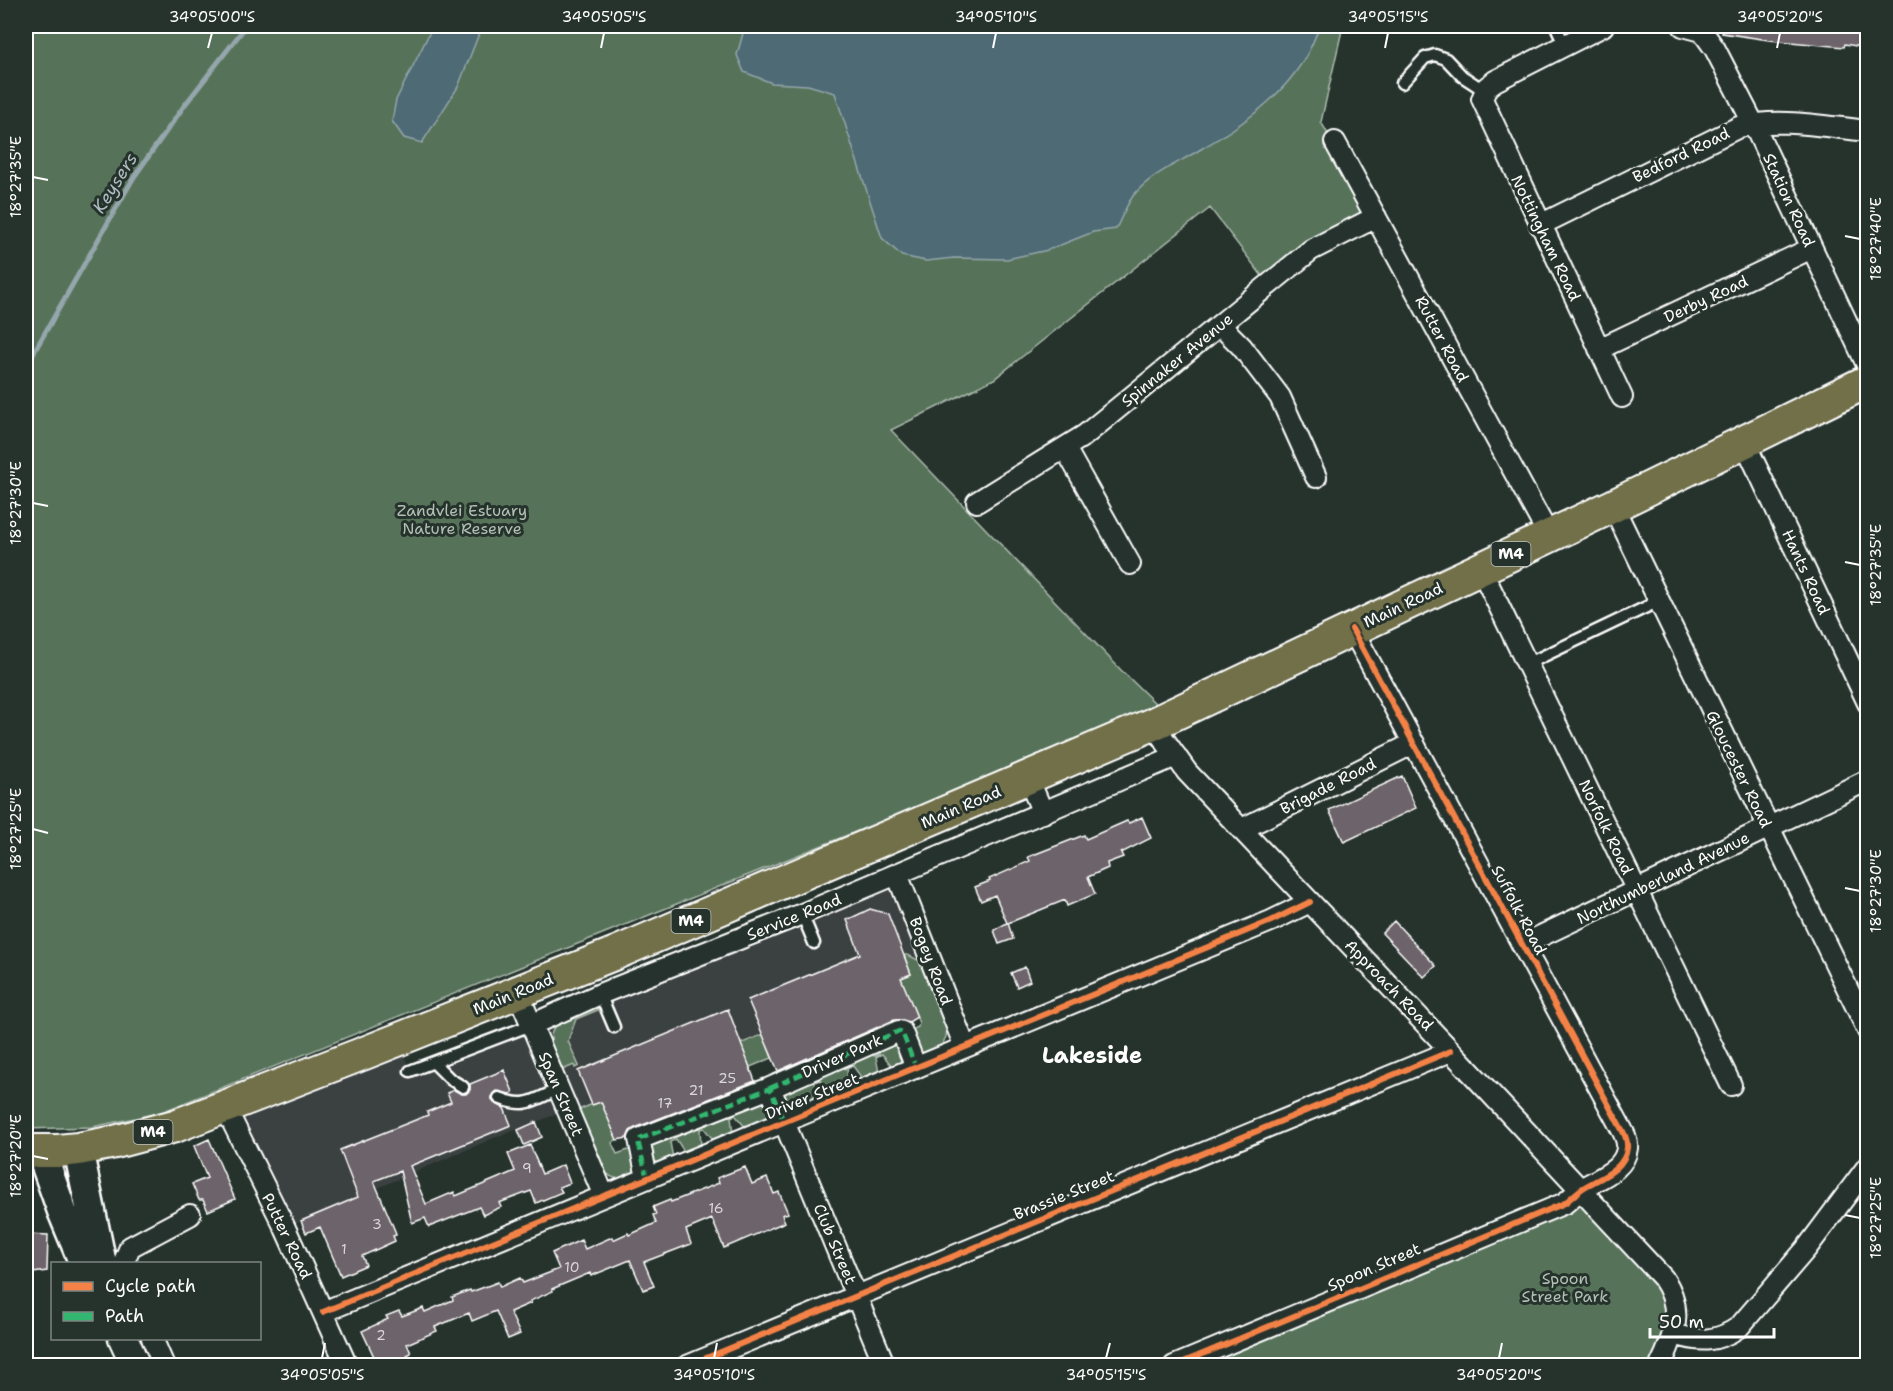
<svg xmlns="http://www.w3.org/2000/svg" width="1893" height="1391" viewBox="0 0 1893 1391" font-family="'Shantell Sans',sans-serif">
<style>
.built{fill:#3b413f}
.green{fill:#57735a;stroke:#abb9ac;stroke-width:1.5}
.water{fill:#4e6a74;stroke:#95a6ac;stroke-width:1.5}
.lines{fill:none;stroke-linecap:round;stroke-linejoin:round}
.stream{stroke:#95a6ac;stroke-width:5}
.building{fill:#6d636a;stroke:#fff;stroke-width:1.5}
.service-casing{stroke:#fff;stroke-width:15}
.minor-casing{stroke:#fff;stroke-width:24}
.secondary-casing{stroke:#fff;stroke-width:33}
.primary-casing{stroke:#fff;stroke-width:36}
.service{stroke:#26332d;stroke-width:10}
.minor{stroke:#26332d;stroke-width:20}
.secondary{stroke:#26332d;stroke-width:28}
.primary{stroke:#716f4a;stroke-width:32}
.quiet{stroke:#33b770;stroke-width:4.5;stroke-dasharray:9 4.5;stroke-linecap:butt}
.cycleway-casing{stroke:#26332d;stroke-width:10}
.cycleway{stroke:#f48246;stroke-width:6}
.ticks{fill:none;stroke:#fff;stroke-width:2}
.labels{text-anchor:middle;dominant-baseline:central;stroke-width:6;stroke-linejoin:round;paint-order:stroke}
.number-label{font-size:14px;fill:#dad8da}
.shield{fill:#26332d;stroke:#bec2c0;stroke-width:1.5}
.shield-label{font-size:15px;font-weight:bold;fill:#fff}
.street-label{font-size:16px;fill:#fff;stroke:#26332d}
.park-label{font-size:16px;fill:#b3c0b5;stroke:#26332d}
.water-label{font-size:18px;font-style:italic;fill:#afbcc0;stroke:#26332d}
.district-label{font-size:22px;font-weight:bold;fill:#fff;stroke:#26332d}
.neatline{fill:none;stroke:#fff;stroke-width:2}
.ticks-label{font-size:15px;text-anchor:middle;fill:#fff}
</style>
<rect width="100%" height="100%" fill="#26332d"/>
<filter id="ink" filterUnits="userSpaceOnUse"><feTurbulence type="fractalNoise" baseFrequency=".0167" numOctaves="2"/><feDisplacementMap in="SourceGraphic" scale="12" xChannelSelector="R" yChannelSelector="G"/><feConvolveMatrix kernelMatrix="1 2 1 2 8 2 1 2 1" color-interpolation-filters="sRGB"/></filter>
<g filter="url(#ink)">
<path class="built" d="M897 874 931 965 592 1105 576 1111 568 1110 496 1137 285 1228 233 1122 402 1050 410 1071Z"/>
<path class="green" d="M26 26H1343L1321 122 1376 217 1269 285 1210 208 994 379 891 430 1121 670 1157 705 1001 773 159 1113 92 1127 26 1129Z
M904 955H908L920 961 947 1029 946 1037 940 1048 919 1056 911 1033 912 1030 918 1027 919 1023 907 995 768 1047 772 1058 750 1067 608 1117 617 1139 612 1143 617 1154 634 1148 642 1171C634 1174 624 1180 615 1178 596 1174 583 1128 576 1111L911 974Z
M595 1007 598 1010 576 1019 568 1041 579 1066 575 1068 574 1065 560 1071C541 1023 552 1024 595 1007Z
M899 1042 910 1061 893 1067 882 1054 876 1057 879 1073 863 1080 853 1066 847 1069 849 1086 830 1094 821 1080 815 1082 818 1099 790 1110 779 1097 797 1079 812 1082 820 1079 819 1074 839 1062 845 1069 850 1066 849 1058 871 1051 874 1056 879 1054 880 1049Z
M756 1096 769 1100 770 1119 746 1128 735 1115 731 1117 733 1134 715 1142 704 1128 700 1129 701 1147 685 1153 676 1139 670 1142 673 1159 655 1166 646 1152V1147L663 1140 666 1141 673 1138V1132L697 1126 698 1128 704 1125V1120L726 1113 729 1116 734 1113V1107Z
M1582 1189 1671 1292 1660 1365 1217 1366 1211 1350Z"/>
<path class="water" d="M433 26H482L458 87 422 143 404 138 392 121 396 100Z
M745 26H999L1003 27 1085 30 1101 26H1319C1302 83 1251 120 1201 149 1179 163 1150 174 1133 196 1126 206 1121 218 1116 229L1093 232 1048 250 1007 259 954 258 926 261 902 256 882 238 835 93 808 85 772 83 744 72 737 55Z"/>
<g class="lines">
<path class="stream" d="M26 366 134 177 184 106 246 26"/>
</g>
<path class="building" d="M1723 26H1868V48L1845 44 1844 47 1769 40 1722 33Z
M1402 776 1416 808 1344 842 1329 810Z
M1142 817 1151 838 1121 853 1123 857 1107 863 1108 868 1088 877 1095 894 1067 906 1065 900 1008 923 1013 939 999 944 994 930 1007 923 995 895 981 901 975 887 990 881 989 879 1030 861 1028 857 1084 835 1086 839 1127 821 1129 823Z
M870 909 888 914 911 974 901 978 917 1017 909 1022 903 1020H894L778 1071 748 1000 860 954 847 920Z
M1394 921 1436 966 1424 977 1382 933Z
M1025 967 1030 981 1017 987 1011 973Z
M728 1009 755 1081 635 1128 630 1131 627 1138 617 1140 601 1102 592 1105 578 1071Z
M504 1070 513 1092 510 1094 497 1091 492 1095V1099L494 1103 504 1108 511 1125 410 1166 426 1204 454 1192 455 1196 458 1195 515 1171 508 1154 530 1145 542 1174 563 1165 570 1183 559 1187 562 1192 536 1203 531 1191 499 1203 501 1207 483 1215 479 1207 429 1227 425 1218 412 1223 400 1171 374 1181 395 1231 396 1235 393 1236 395 1241 362 1256 366 1265 341 1276 320 1227 306 1233 301 1221 358 1197 340 1150 428 1115 427 1112 451 1102 447 1093 454 1090 462 1094H466L470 1090V1084Z
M536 1122 542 1137 524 1145 518 1130Z
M209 1139 235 1199 208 1211 203 1200H199L192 1184 207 1178 194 1146Z
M745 1167 752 1184 767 1178 774 1194 779 1192 788 1213 782 1215 785 1222 724 1248 712 1219 686 1230 691 1244 644 1262 654 1286 643 1290 630 1260 591 1276 590 1273 552 1289 553 1291 530 1301 531 1303 510 1312 520 1334 508 1339 496 1311 472 1321 469 1313 435 1327 437 1331 407 1344 411 1353 407 1355 409 1359 394 1365H378L362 1331 388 1319 386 1316 399 1311 402 1316 423 1308 425 1312 453 1300 452 1297 470 1290 471 1292 498 1282 500 1287 520 1278 523 1283 559 1269 552 1253 581 1240 585 1249 612 1237 613 1240 628 1233 629 1235 656 1223 653 1215 656 1214 653 1207 670 1200 671 1202 719 1183 717 1178Z
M26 1234 48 1235 47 1271 26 1274Z"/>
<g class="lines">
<g class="service-casing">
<path id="service" d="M1556 26 1564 44
M1402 83 1425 58 1435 55 1446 59 1462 76 1485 91
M1527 664 1659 601
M802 914 814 943
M600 994 614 1027
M434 1063 450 1079 463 1087
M410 1071 531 1025
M499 1098C527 1109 533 1100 559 1089"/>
</g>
<g class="minor-casing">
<path id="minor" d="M1603 26 1495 81 1487 87 1482 99 1622 397
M1683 26 1702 31 1715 49 1753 123 1868 367
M1335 142 1549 536
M1540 225 1739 127C1780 117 1826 127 1868 131
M1220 325 1242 347 1280 397 1316 477
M1599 349 1812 248
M1744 441 1868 703
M1065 448 1130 564
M977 502 1085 435 1311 250 1376 217
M1613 506 1868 1031
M1481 569 1731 1085
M1153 724 1187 772 1451 1051 1663 1278C1684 1308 1675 1336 1660 1366
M1028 778 1043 813
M1242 829 1414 743
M897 874 965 1047
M1522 945 1868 780
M518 993 604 1196
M531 1025 600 994 802 914 1176 756
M770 1088 899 1031 902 1032 916 1068
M225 1107 285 1228 347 1366
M647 1178 639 1139 770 1088 885 1366
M123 1264 130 1247 190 1215
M323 1312 1271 921 1310 902
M1674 1334C1699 1342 1716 1343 1739 1327L1806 1249 1868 1166
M152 1338 164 1366
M687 1366 1451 1051
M1174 1366 1565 1203C1571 1198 1577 1192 1583 1188 1599 1178 1625 1170 1627 1148 1628 1140 1624 1133 1620 1126L1352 629"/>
</g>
<g class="secondary-casing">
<path id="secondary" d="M78 1149 102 1264
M41 1152 62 1211 84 1264
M123 1338 136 1366"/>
</g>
<g class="primary-casing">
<path id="primary" d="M26 1151H58L78 1149 115 1142 175 1126 367 1052 616 953 1153 724 1613 506 1868 381"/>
</g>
<use href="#service" class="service"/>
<use href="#minor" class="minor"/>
<use href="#secondary" class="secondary"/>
<use href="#primary" class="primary"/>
<path class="quiet" d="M770 1088 899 1031 902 1032 916 1068
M647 1178 638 1141 640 1139 770 1088 784 1122"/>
<g class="cycleway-casing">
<path id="cycleway" d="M323 1312 1271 921 1310 902
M687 1366 1451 1051
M1174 1366 1565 1203C1571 1198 1577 1192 1583 1188 1599 1178 1625 1170 1627 1148 1628 1140 1624 1133 1620 1126L1352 629"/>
</g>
<use href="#cycleway" class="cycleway"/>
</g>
</g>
<path class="ticks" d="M208 48 212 33M601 48 604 33M993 48 996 33M1385 48 1388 33M1777 48 1780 33M33 177 48 180M1845 236 1860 239M33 503 48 506M1845 562 1860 565M33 829 48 833M1845 888 1860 891M33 1156 48 1159M1845 1215 1860 1218M322 1358 325 1343M714 1358 717 1343M1106 1358 1110 1343M1499 1358 1502 1343"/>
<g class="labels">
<g class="number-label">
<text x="727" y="1078">25</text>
<text x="696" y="1090">21</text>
<text x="665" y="1103">17</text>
<text x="527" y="1168">9</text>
<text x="716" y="1208">16</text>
<text x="377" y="1224">3</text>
<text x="344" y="1249">1</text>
<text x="572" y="1267">10</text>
<text x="381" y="1335">2</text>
</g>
<g class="shield">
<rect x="1491.5" y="542" width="39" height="24" rx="4.5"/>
<rect x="671.5" y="909" width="39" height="24" rx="4.5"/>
<rect x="133.5" y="1120" width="39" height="24" rx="4.5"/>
</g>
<g class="shield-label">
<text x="1511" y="554">M4</text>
<text x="691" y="921">M4</text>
<text x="153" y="1132">M4</text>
</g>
<g class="street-label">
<text transform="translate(1681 155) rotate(-26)">Bedford Road</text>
<text transform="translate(1789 200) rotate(65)">Station Road</text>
<text transform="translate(1546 238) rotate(64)">Nottingham Road</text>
<text transform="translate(1706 299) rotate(-25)">Derby Road</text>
<text transform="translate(1442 339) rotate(62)">Rutter Road</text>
<text transform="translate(1177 360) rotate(-39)">Spinnaker Avenue</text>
<text transform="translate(1806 572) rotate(65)">Hants Road</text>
<text transform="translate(1403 605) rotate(-25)">Main Road</text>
<text transform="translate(1739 769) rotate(64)">Gloucester Road</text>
<text transform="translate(1328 786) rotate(-27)">Brigade Road</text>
<text transform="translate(961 807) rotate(-23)">Main Road</text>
<text transform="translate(1606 827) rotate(64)">Norfolk Road</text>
<text transform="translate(1663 878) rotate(-26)">Northumberland Avenue</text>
<text transform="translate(1519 910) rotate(62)">Suffolk Road</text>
<text transform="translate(794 917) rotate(-22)">Service Road</text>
<text transform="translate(931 961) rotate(69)">Bogey Road</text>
<text transform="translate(1389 985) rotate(46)">Approach Road</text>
<text transform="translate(513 994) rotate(-22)">Main Road</text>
<text transform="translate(842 1056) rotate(-24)">Driver Park</text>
<text transform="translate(561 1094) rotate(67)">Span Street</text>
<text transform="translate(812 1096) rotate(-22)">Driver Street</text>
<text transform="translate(1064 1195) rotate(-22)">Brassie Street</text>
<text transform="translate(287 1236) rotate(64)">Putter Road</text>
<text transform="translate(835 1244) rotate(67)">Club Street</text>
<text transform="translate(1374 1267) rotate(-23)">Spoon Street</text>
</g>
<g class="park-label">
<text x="462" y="510">Zandvlei Estuary<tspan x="462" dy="18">Nature Reserve</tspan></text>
<text x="1565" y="1278">Spoon<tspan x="1565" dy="18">Street Park</tspan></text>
</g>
<g class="water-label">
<text transform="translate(115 183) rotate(-58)">Keysers</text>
</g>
<g class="district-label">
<text x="1092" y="1055">Lakeside</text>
</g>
</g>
<rect width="1893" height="1391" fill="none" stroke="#26332d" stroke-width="66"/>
<rect x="51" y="1262" width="210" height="78" fill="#26332d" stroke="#7d8581" stroke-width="1.5"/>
<rect x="63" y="1282" width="30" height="9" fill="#f48246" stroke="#7d8581" stroke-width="1.5"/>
<text x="105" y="1292" font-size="18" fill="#ffffff">Cycle path</text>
<rect x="63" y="1312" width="30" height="9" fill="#33b770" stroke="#7d8581" stroke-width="1.5"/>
<text x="105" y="1322" font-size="18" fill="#ffffff">Path</text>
<path d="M1650 1328v9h124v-9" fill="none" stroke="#ffffff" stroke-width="3"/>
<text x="1659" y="1328" font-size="18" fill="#ffffff" stroke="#26332d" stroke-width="4.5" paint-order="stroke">50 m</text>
<rect x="33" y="33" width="1827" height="1325" class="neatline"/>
<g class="ticks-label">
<text x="212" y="22">34°05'00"S</text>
<text x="604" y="22">34°05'05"S</text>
<text x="996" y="22">34°05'10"S</text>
<text x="1388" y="22">34°05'15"S</text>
<text x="1780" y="22">34°05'20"S</text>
<text transform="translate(16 177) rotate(-90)" y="5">18°27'35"E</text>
<text transform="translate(1876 239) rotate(-90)" y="5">18°27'40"E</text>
<text transform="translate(16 503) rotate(-90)" y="5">18°27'30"E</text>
<text transform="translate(1876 565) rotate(-90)" y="5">18°27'35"E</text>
<text transform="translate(16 829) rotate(-90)" y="5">18°27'25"E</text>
<text transform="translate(1876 891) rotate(-90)" y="5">18°27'30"E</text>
<text transform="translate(16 1156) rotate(-90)" y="5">18°27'20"E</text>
<text transform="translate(1876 1218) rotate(-90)" y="5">18°27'25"E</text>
<text x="322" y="1380">34°05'05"S</text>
<text x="714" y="1380">34°05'10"S</text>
<text x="1106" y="1380">34°05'15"S</text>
<text x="1499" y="1380">34°05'20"S</text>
</g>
</svg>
